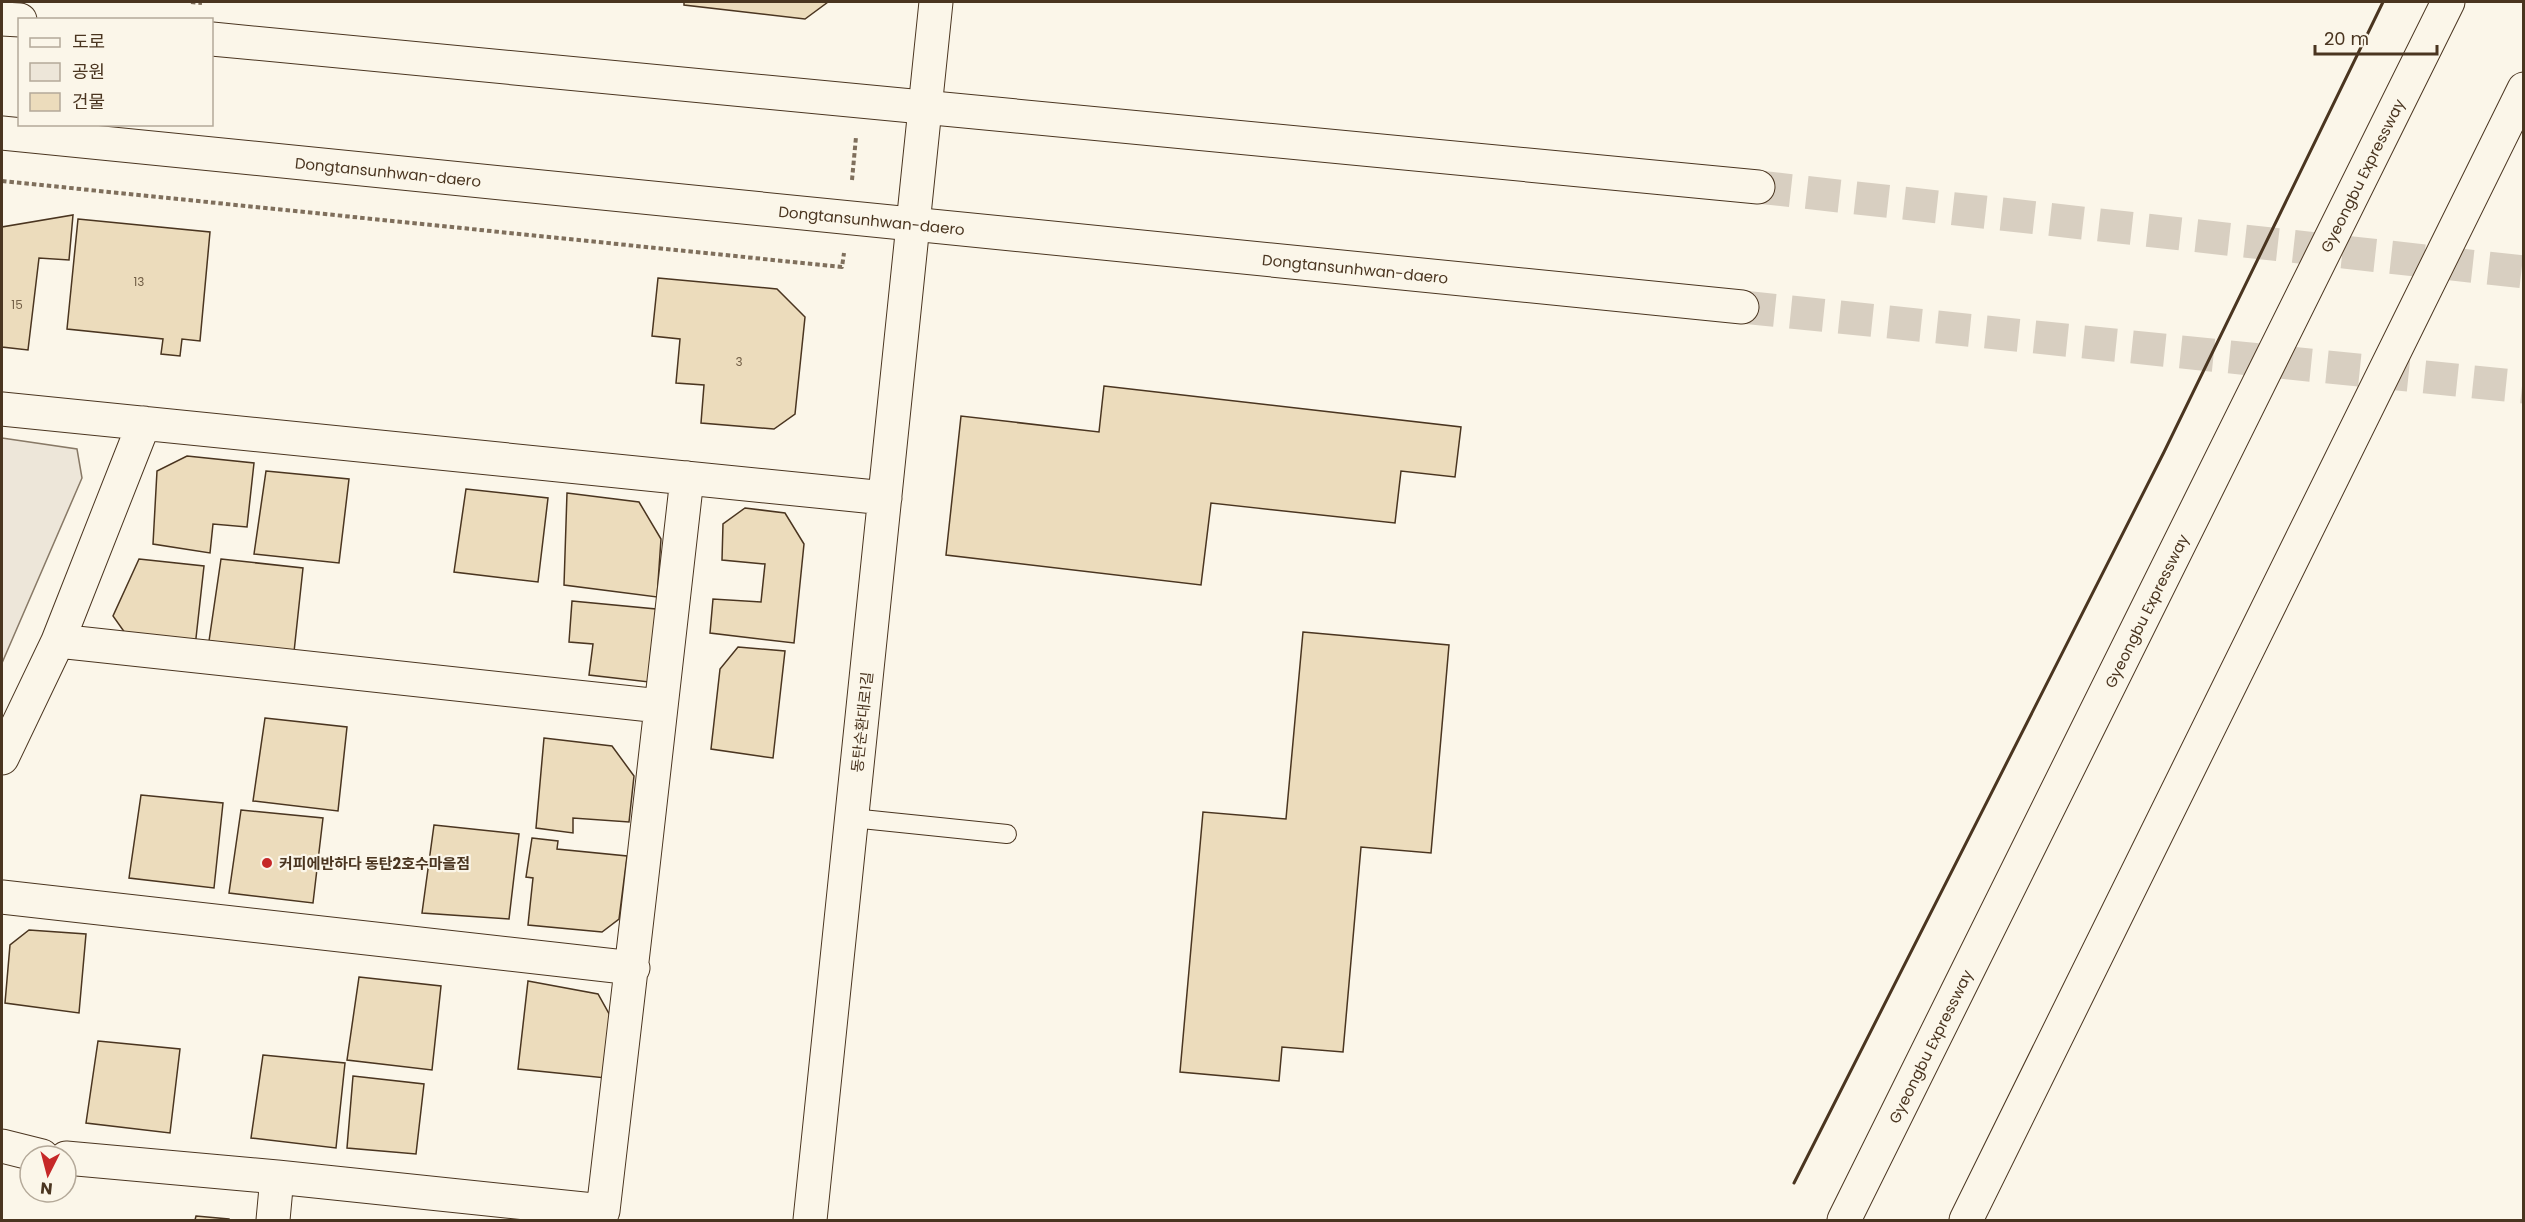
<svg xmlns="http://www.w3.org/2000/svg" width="2525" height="1222" viewBox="0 0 2525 1222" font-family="Poppins,'Noto Sans KR',sans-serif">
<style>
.green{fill:#ede6d9;stroke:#887966;stroke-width:1.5}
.building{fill:#ecdcbc;stroke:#4a3520;stroke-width:1.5}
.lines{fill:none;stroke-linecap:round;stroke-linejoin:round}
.secondary-tunnel{stroke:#d8cfc1;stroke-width:33;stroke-dasharray:33 16;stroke-linecap:butt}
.lane-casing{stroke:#4a3520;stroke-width:20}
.street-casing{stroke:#4a3520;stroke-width:35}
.secondary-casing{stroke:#4a3520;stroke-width:35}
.highway-casing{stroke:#4a3520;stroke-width:35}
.path{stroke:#7f6f5c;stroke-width:4;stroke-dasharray:4.5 3;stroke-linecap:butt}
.lane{stroke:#fbf6e9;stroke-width:18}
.street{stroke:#fbf6e9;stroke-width:33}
.secondary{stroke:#fbf6e9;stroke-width:33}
.highway{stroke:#fbf6e9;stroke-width:33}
.wall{stroke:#4a3520;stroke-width:3}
.poi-dot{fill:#c62828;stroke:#fbf6e9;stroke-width:2}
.labels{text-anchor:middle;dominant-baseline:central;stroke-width:4.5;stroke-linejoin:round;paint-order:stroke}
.number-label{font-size:12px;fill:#725f47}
.street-label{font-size:15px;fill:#4a3520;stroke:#fbf6e9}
.poi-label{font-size:15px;font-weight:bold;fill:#4a3520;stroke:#fbf6e9;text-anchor:start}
</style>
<rect width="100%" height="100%" fill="#fbf6e9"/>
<path class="green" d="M2 438 77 449 82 478 2 663Z"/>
<path class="building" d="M684 2H828L805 19 684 5Z
M73 215 69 260 39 258 28 350 2 347V227Z
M78 219 210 232 200 341 182 339 180 356 161 354 163 339 67 329Z
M658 278 777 289 805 317 795 414 774 429 701 423 704 385 676 383 680 339 652 336Z
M1104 386 1461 427 1455 477 1401 471 1395 523 1211 503 1201 585 946 555 961 416 1099 432Z
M187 456 254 463 247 527 213 524 210 553 153 544 157 471Z
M266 471 349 479 339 563 254 554Z
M466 489 548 498 538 582 454 572Z
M567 493 639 502 661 539 657 597 564 585Z
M745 508 785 513 804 544 794 643 710 633 713 599 761 602 765 564 722 560 723 524Z
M139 559 204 566 195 647 130 640 113 616Z
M221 559 303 568 294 652 209 641Z
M572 601 656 609 649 682 589 675 593 644 569 642Z
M1303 632 1449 645 1431 853 1361 847 1343 1052 1282 1047 1279 1081 1180 1072 1203 812 1286 819Z
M738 647 785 651 773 758 711 749 720 669Z
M265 718 347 727 338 811 253 801Z
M544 738 612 746 634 776 629 822 573 818V833L536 828Z
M141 795 223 803 214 888 129 878Z
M241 810 323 818 313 903 229 893Z
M434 825 519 834 509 919 422 913Z
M532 838 558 841 557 849 627 856 619 919 602 932 528 925 533 878 526 877Z
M29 930 86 934 79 1013 5 1003 10 945Z
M359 977 441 986 432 1070 347 1060Z
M528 981 598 994 612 1019 606 1078 518 1069Z
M98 1041 180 1049 170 1133 86 1123Z
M263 1055 345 1063 336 1148 251 1138Z
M353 1076 424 1084 416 1154 347 1148Z
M196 1216 229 1219 230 1220H195Z"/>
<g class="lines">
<path class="secondary-tunnel" d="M1758 187 2524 272
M1742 307 2524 387"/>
<g class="lane-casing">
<path id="lane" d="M852 818 1007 834"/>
</g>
<g class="street-casing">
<path id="street" d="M2 409 885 498
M58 641 144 423
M2 758 58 641 660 706
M2 897 633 968
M2 1146 42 1156
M66 1158 277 1177
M273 1220 277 1177 603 1211C633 967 658 722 687 478
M810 1220 936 2"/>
</g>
<g class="secondary-casing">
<g id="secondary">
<path d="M2 19 20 20"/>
<path d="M212 39 1758 187"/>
<path id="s1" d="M2 133 1742 307"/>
</g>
</g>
<g class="highway-casing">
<g id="highway">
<path id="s2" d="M1844 1220 2448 2"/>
<path d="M1966 1220 2524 89"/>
</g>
</g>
<path class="path" d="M191 2 202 3
M852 180 856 137
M2 181 842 267 844 253"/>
<use href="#lane" class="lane"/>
<use href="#street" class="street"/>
<use href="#secondary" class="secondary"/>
<use href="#highway" class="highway"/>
<path class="wall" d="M1794 1183 2164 452 2383 2"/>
</g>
<circle class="poi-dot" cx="267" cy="863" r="6"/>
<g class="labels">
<g class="number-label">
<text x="139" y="281">13</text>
<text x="17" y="304">15</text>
<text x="739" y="361">3</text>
</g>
<g class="street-label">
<text stroke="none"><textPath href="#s1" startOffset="388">Dongtansunhwan-daero</textPath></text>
<text stroke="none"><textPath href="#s2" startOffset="1166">Gyeongbu Expressway</textPath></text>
<text stroke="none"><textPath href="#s1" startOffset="874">Dongtansunhwan-daero</textPath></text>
<text stroke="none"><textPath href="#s1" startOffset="1360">Dongtansunhwan-daero</textPath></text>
<text stroke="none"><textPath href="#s2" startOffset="680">Gyeongbu Expressway</textPath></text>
<text transform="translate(862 722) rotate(-84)">동탄순환대로1길</text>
<text stroke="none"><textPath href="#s2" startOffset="194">Gyeongbu Expressway</textPath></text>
</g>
<g class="poi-label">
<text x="279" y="863">커피에반하다 동탄2호수마을점</text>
</g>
</g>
<rect width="2525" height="1222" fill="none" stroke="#4a3520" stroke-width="6"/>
<rect x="18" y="18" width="195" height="108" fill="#fbf6e9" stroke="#b4a999" stroke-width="1.5"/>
<rect x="30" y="38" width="30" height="9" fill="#fbf6e9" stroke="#b4a999" stroke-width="1.5"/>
<text x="72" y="48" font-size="18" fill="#4a3520">도로</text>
<rect x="30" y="63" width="30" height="18" fill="#ede6d9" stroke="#b4a999" stroke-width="1.5"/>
<text x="72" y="78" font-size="18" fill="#4a3520">공원</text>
<rect x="30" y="93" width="30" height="18" fill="#ecdcbc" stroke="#b4a999" stroke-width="1.5"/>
<text x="72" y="108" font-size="18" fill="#4a3520">건물</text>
<g transform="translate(48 1174) rotate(186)"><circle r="28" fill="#fbf6e9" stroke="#b4a999" stroke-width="1.5"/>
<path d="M0-4.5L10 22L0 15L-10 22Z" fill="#c62828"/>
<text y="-9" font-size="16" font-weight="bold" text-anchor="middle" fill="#4a3520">N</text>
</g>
<path d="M2315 45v9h122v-9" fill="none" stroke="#4a3520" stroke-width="3"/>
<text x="2324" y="45" font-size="18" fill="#4a3520" stroke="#fbf6e9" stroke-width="4.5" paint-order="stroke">20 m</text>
</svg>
